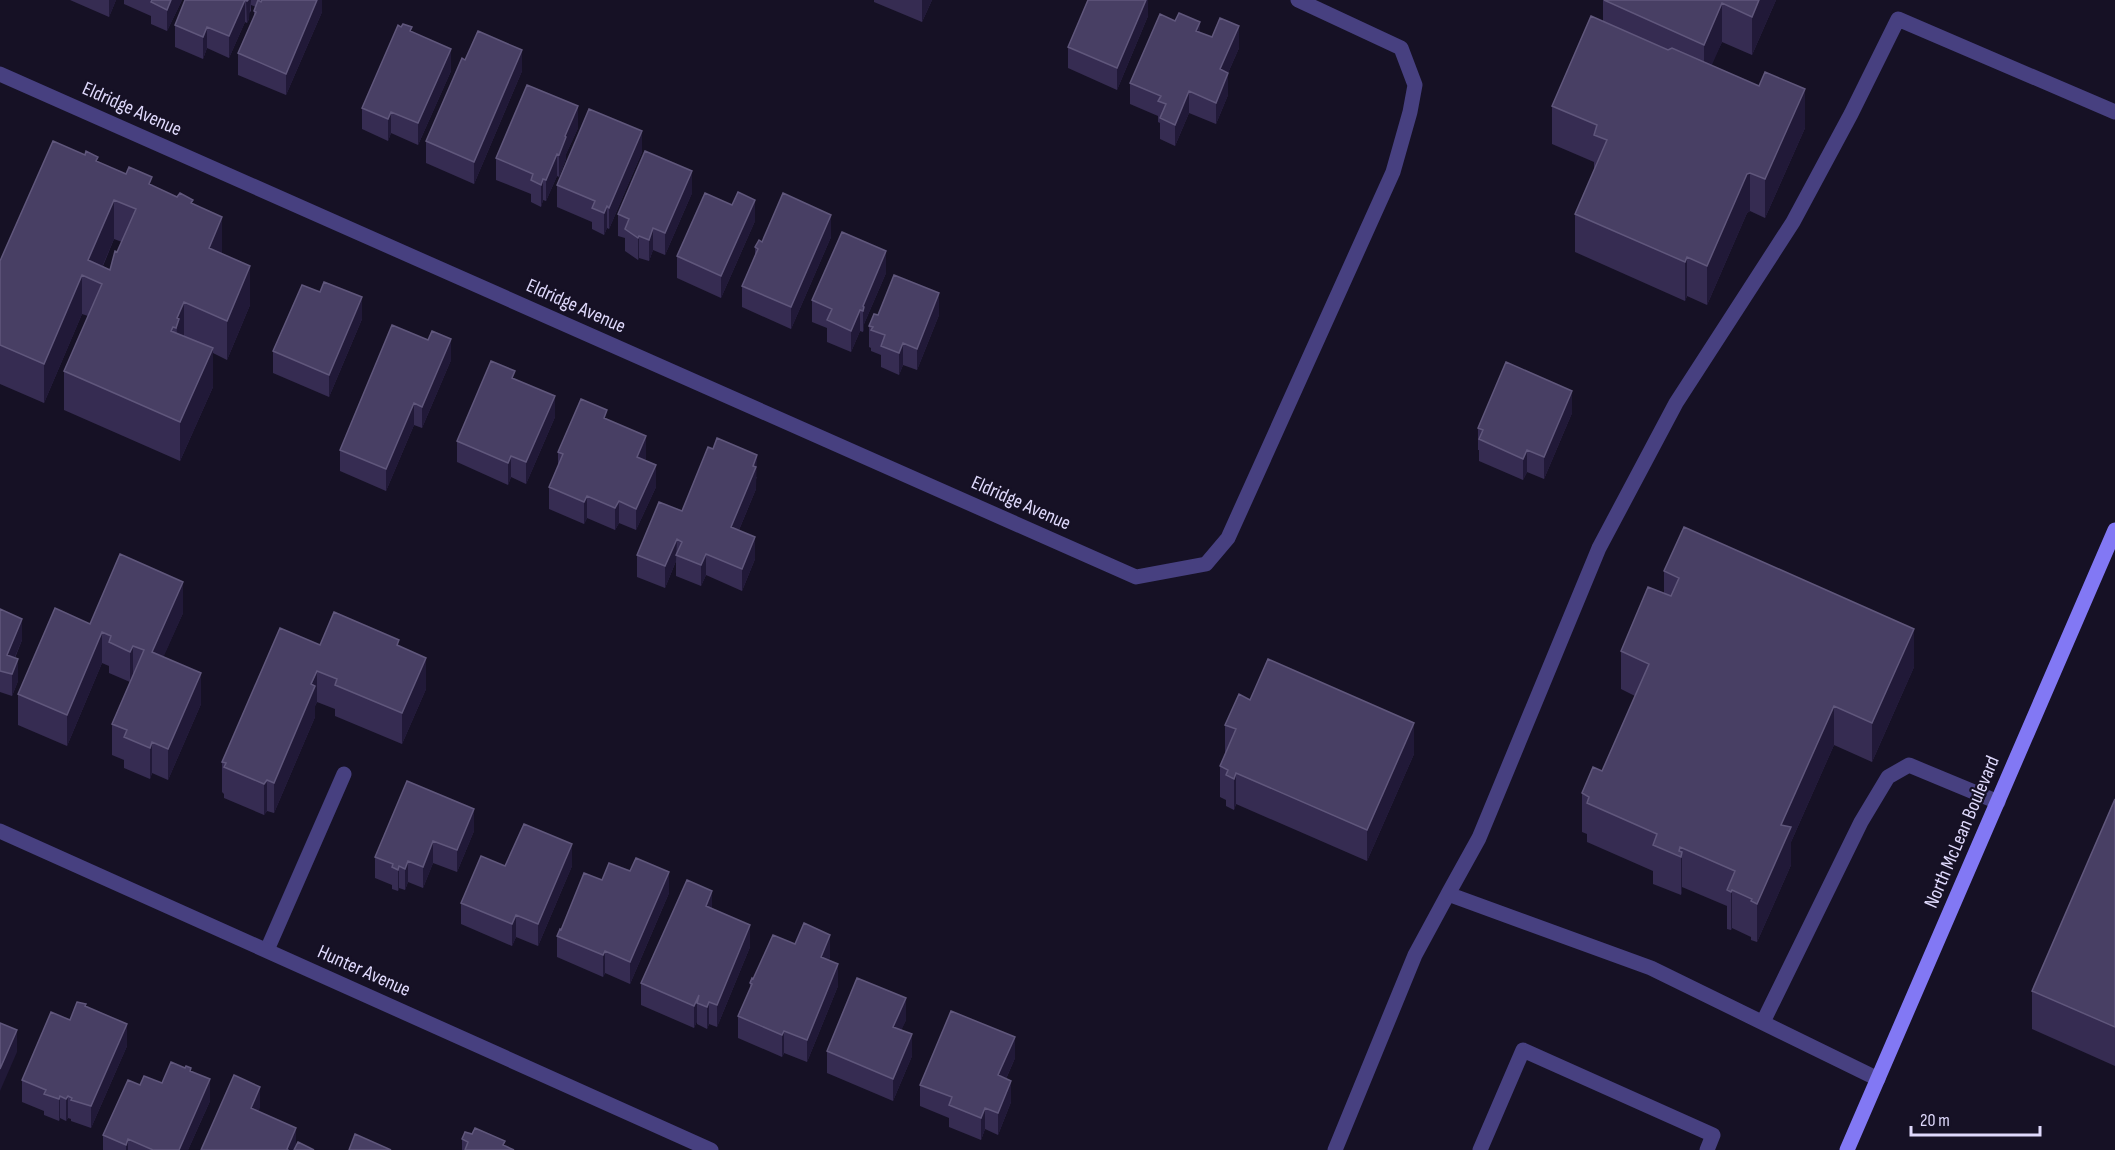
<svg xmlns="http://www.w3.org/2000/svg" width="2115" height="1150" viewBox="0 0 2115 1150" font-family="'Sofia Sans Condensed',sans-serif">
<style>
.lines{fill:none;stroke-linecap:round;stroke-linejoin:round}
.lane{stroke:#474080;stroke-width:15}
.street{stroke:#474080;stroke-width:15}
.secondary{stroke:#8278f4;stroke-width:15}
.wall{fill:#362c52;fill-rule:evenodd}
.shaded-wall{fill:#211938}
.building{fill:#483f64;stroke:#60577c;stroke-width:1.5;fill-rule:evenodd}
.labels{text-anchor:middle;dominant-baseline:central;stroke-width:4.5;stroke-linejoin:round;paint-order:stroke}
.street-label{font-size:20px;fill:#dfd9fc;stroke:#161125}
</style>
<rect width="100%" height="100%" fill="#161125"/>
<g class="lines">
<path class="lane" d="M1448 894 1479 838 1599 548 1676 403 1793 222 1851 114 1898 19 2115 112
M267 950 344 774
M1763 1022 1861 822 1888 777 1909 765 1998 802
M1335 1150 1415 955 1448 894 1651 968 1878 1079
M1480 1150 1523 1050 1713 1135 1707 1150"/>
<path class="street" d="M0 74 1136 577 1206 564 1228 538 1393 172 1410 112 1415 85 1401 48 1298 0
M0 831 711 1150"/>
<path class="secondary" d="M1847 1150 2115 530"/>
</g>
<path class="wall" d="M70 0H116L109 17Z
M124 0H182L167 31 151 24V16L124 4Z
M185 0H322V12L286 95 238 75V53L254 17V11L256 7 251 5V11L249 13V19L247 23 245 22 229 58 207 48 203 59 175 47V25Z
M874 0H932L922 22 874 2Z
M1148 0V16L1117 90 1068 68V47Z
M1603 0H1776L1752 55 1722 42 1711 65 1805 128 1765 218 1750 211 1747 213 1707 305 1687 296 1685 301 1575 252V214L1594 171V162L1552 144V106L1603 22Z
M412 32 451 71 418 145 391 133 388 141 362 129V108Z
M1200 33 1239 48 1228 73V95L1216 124 1189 113 1175 146 1160 139V123L1158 122V116L1130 104V83Z
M465 60 522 71 474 184 426 163V141Z
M578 128 566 154V159L559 177 557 176 546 201 543 200 541 207 531 202V194L496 180V158Z
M642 152 609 229 607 228 604 235 592 229V222L557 207V185Z
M98 162 193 204 222 254 250 305 227 360 213 353V387L180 461 64 410V371L88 316 82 314 44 403 0 384V261ZM114 239 122 242 110 270 103 266Z
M692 193 665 255 653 250 649 261 639 258 638 260 625 251V238L618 236V214Z
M755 221 721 298 677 278V256Z
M831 237 791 329 742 307V286L755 256V247L762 242Z
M886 273 864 324V328L863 332 860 331 851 352 827 342V328L812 322V300Z
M320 292 362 319 329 397 273 373V351Z
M878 315H939L917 370 903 365 899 375 881 367V355L871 351V348L869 347V326Z
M451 360 422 428 414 425 386 491 340 471V450Z
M515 379 555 417 526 484 511 477 508 485 457 462V441Z
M1572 413 1544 479 1527 472 1523 480 1479 461V450H1478V428Z
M607 420 646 458 645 460 656 487 636 530 619 523 615 530 587 518 584 524 549 509V487L558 467V452Z
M757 477 756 479V489L739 530 755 559 742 591 706 575 701 586 676 576V561L665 588 637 577V555L682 511Z
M1664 571 1914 667 1872 762 1834 745 1791 842V865L1757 942 1751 940V937L1732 928 1731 930 1727 929V906L1682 887V891L1681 895 1653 884V871L1587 842V834L1582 832V793L1602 771 1635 696 1621 689V651L1664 593Z
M0 609 22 640 15 658 18 681 12 696 0 692Z
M183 613 163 657 201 704 168 780 152 773 150 779 124 768V760L112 755V724L130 682 109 673V666L102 663 67 746 18 725V694L90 624Z
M320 645 399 646 426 689 402 744 335 716V709L317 702 315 706V717L274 813 267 811 264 815 224 798V794L222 792V762Z
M1250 700 1414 754 1367 861 1236 804 1234 810 1226 806V800L1220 797V766L1225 754V725Z
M2115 799V1066L2032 1029V991Z
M474 831 457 872 433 863 423 888 408 882 405 890 399 888 398 891 392 889V885L375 878V857Z
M505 866H572L538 946 516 937 512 946 461 924V903Z
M602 880 669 893 630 984 605 973 603 977 557 957V936Z
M712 909 750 947 717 1027 709 1024 707 1029 697 1024V1021L694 1028 641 1005V983Z
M795 944 830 956 829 960 838 986 807 1062 784 1053 782 1057 738 1038V1016L750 989V983L753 979Z
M86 1006 127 1046 91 1128 71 1121V1119L68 1118 66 1121 60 1118 59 1121 44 1115V1111L22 1102V1080L70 1020Z
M906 1020 901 1030 912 1056 893 1101 827 1073V1051Z
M1015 1058 1006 1079 1011 1102 998 1135 985 1129 981 1140 949 1127V1118L920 1106V1085Z
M191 1071 210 1101 188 1150H103V1135L140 1085 162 1083Z
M462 1139 505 1146 514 1150H462Z"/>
<path class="shaded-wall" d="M109 0H116L109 17Z
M171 0H182L167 31V10Z
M245 0V22L229 58V36Z
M246 0H251L249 19 247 23Z
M317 0H322V12L286 95V74Z
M922 0H932L922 22Z
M1146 0H1148V16L1117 90V68Z
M1759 0H1776L1752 55V17Z
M1722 3V42L1704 83V45Z
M1200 22V44L1196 31Z
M1239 26V48L1220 91V69Z
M207 27V48L203 59V37Z
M451 49V71L418 145V123Z
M522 50V71L474 184V162Z
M1228 73V95L1216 124V103Z
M1805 89V128L1765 218V179Z
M1189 91V113L1175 146V125Z
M578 106V128L566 154V159L559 177V155L565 136Z
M391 112V133L388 141V119Z
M642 131V152L609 229V208Z
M557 154V176L546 201V180Z
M692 171V193L665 255V233Z
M1750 173V211L1747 213 1707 305V266L1747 174Z
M543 179V200L541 207V185Z
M114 200V239L96 281 88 260Z
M755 200V221L721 298V276Z
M607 206V228L604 235V213Z
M831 215V237L791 329V307Z
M222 217V256L209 248Z
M653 228V250L649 261V240Z
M639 236V258L638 260V238Z
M886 251V273L864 324V328L863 332V306Z
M1687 257V296L1685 301V262Z
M250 266V305L227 360V321Z
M82 275V314L44 403V364Z
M939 293V315L917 370V349Z
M362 297V319L329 397V375Z
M184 302V340L176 366 177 318Z
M860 310V331L851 352V331Z
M451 339V360L422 428V407Z
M903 343V365L899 375V353Z
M213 348V387L180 461V422Z
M1572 391V413L1544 479V457Z
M555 396V417L526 484V462Z
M414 403V425L386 491V469Z
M646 436V458L637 478V457Z
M1527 450V472L1523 480V459Z
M757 455 756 489 731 549V527L753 466Z
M511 456V477L508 485V463Z
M656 465V487L636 530V509Z
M587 496V518L584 524V502Z
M619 501V523L615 530V508Z
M755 537V559L742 591V569Z
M677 539 676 561 665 588V566Z
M706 554V575L701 586V565Z
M183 582V613L152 683V652Z
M22 619V640L8 673 7 655Z
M1914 629V667L1872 762V723Z
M102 632V663L67 746V715Z
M133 646V677L130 682V652Z
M426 658V689L402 744V713Z
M18 659V681L12 696V674Z
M317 671V702L315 706V717L274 813V783Z
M201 673V704L168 780V749Z
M1834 706V745L1791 842V865L1757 942V904L1781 825Z
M1414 723V754L1367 861V830Z
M152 742V773L150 779V748Z
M1236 773V804L1234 810V779Z
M267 780V811L264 815V784Z
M474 809V831L457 872V850Z
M433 841V863L423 888V867Z
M572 844V866L538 946V924Z
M1682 852V891L1681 895V857Z
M408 861V882L405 890V869Z
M399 866V888L398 891V870Z
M669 872V893L630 984V962Z
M1732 890V928L1731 930V892Z
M712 891V913L706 906Z
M516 915V937L512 946V924Z
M750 925V947L717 1027V1005Z
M830 935V956L821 979V957Z
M605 951V973L603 977V955Z
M838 964V986L807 1062V1040Z
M699 995 697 1003V1021L694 1028V1006Z
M906 998V1020L893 1048V1027Z
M709 1002V1024L707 1029V1007Z
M127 1024V1046L91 1128V1106Z
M17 1030V1052L0 1091V1069Z
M784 1031V1053L782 1057V1035Z
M912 1034V1056L893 1101V1079Z
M1015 1037V1058L998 1097V1075Z
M210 1079V1101L188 1150H179Z
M1011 1081V1102L998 1135V1113Z
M260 1087V1108L251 1130V1108Z
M60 1096V1118L59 1121V1099Z
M68 1096V1118L66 1121V1099Z
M985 1108V1129L981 1140V1118Z
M296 1128V1150H287Z
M128 1139V1150H126V1145Z"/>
<path class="building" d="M152 0H171L167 10 151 2Z
M185 0H248L247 1 245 0 229 36 207 27 203 37 175 25Z
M258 0 261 2 262 0H317L286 74 238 53 256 12 254 11Z
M1088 0H1146L1117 68 1068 47Z
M1604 0H1759L1752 17 1722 3 1704 45Z
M1179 13 1200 22 1196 31 1212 37 1220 18 1239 26 1220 69 1228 73 1216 103 1189 91 1175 125 1160 118 1166 104 1158 101 1161 96 1130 83 1160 14 1175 21Z
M1591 16 1668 50 1672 48 1759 86 1765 72 1805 89 1765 179 1750 173 1747 174 1707 266 1687 257 1685 262 1575 214 1607 140 1594 135 1597 125 1552 106Z
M403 24 412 27 410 31 451 49 418 123 391 112 388 119 362 108 398 25 401 27Z
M478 31 522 50 474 162 426 141 462 58 465 60Z
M527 85 578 106 565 136 566 137 559 155 557 154 546 180 543 179 541 185 531 180 533 174 496 158Z
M589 109 642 131 609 208 607 206 604 213 592 208 595 201 557 185Z
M53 141 85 155 86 151 98 157 96 161 126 174 129 167 152 177 149 184 177 197 180 193 193 200 191 203 222 217 209 248 250 266 227 321 184 302 177 318 179 319 176 328 173 327 171 331 213 348 180 422 64 371 102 284 82 275 44 364 0 345V261ZM114 200 136 209 117 252 115 251 110 270 88 260Z
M645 151 692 171 665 233 653 228 649 240 639 236 638 238 625 229 629 219 618 214Z
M738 192 755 200 721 276 677 256 705 193 732 205Z
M783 193 831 215 791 307 742 286 758 249 755 247 759 240 762 242Z
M842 232 886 251 863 306 864 307 863 311 860 310 851 331 827 320 832 309 812 300Z
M894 275 939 293 917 349 903 343 899 353 881 346 885 335 871 330 873 327 869 326 874 314 878 315Z
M324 282 362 297 329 375 273 351 302 285 320 292Z
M392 325 428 340 432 331 451 339 422 407 414 403 386 469 340 450Z
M491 361 515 371 512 378 555 396 526 462 511 456 508 463 457 441Z
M1506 362 1572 391 1544 457 1527 450 1523 459 1479 439 1483 430 1478 428Z
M581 399 607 410 604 418 646 436 637 457 656 465 636 509 619 501 615 508 587 496 584 502 549 487 563 454 558 452Z
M717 438 757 455 753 466 756 467 731 527 755 537 742 569 706 554 701 565 676 555 682 542 677 539 665 566 637 555 659 502 682 511 708 447 713 449Z
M1684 527 1914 629 1872 723 1834 706 1781 825 1791 827 1757 904 1751 901 1752 899 1732 890 1731 892 1727 890 1735 871 1680 847 1679 851 1682 852 1681 857 1653 845 1657 834 1587 803 1589 797 1582 793 1593 767 1602 771 1649 664 1621 651 1648 587 1671 596 1679 578 1664 571Z
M120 554 183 582 152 652 201 673 168 749 152 742 150 748 124 737 127 730 112 724 144 650 133 646 130 652 109 642 111 636 102 632 67 715 18 694 55 608 90 624Z
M0 609 22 619 7 655 18 659 12 674 0 671Z
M334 612 399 640 397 645 426 658 402 713 335 685 337 679 317 671 311 684 315 686 274 783 267 780 264 784 224 767 226 763 222 762 280 628 320 645Z
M1268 659 1414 723 1367 830 1236 773 1234 779 1226 775 1228 770 1220 766 1236 729 1225 725 1239 694 1250 700Z
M407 781 474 809 457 850 433 841 423 867 408 861 405 869 399 866 398 870 392 867 393 864 375 857Z
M2115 799V1027L2032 991Z
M524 824 572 844 538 924 516 915 512 924 461 903 481 856 505 866Z
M636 858 669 872 630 962 605 951 603 955 557 936 560 929 561 930 584 873 602 880 609 863 630 871Z
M687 880 712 891 706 906 750 925 717 1005 709 1002 707 1007 697 1003 699 995 694 1006 641 983Z
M804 923 830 935 821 957 838 964 807 1040 784 1031 782 1035 738 1016 752 984 750 983 752 978 753 979 773 935 795 944Z
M857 978 906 998 893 1027 912 1034 893 1079 827 1051Z
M77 1002 86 1004 85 1006 127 1024 91 1106 71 1100 72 1098 68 1096 66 1099 60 1096 59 1099 44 1094 46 1090 22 1080 51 1012 70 1020Z
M951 1011 1015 1037 998 1075 1011 1081 998 1113 985 1108 981 1118 949 1105 952 1097 920 1085Z
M0 1023 17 1030 0 1069Z
M171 1062 185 1068 186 1066 191 1068 190 1071 210 1079 179 1150H153L128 1139 126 1145 103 1135 128 1080 140 1085 144 1076 162 1083Z
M234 1075 260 1087 251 1108 296 1128 287 1149 288 1150H201Z
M475 1128 505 1141 503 1145 514 1150H465L468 1142 462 1139 465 1132 472 1134Z
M355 1134 391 1150H349Z
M298 1142 314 1150H294Z"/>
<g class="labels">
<g class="street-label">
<text transform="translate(132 109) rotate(24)">Eldridge Avenue</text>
<text transform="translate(576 306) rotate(24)">Eldridge Avenue</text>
<text transform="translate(1021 503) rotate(24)">Eldridge Avenue</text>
<text transform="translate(1962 832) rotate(-67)">North McLean Boulevard</text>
<text transform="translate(364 971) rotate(24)">Hunter Avenue</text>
</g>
</g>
<path d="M1911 1126v9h129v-9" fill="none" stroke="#dfd9fc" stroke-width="3"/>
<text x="1920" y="1126" font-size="18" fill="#dfd9fc" stroke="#161125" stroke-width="4.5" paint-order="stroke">20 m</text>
</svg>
